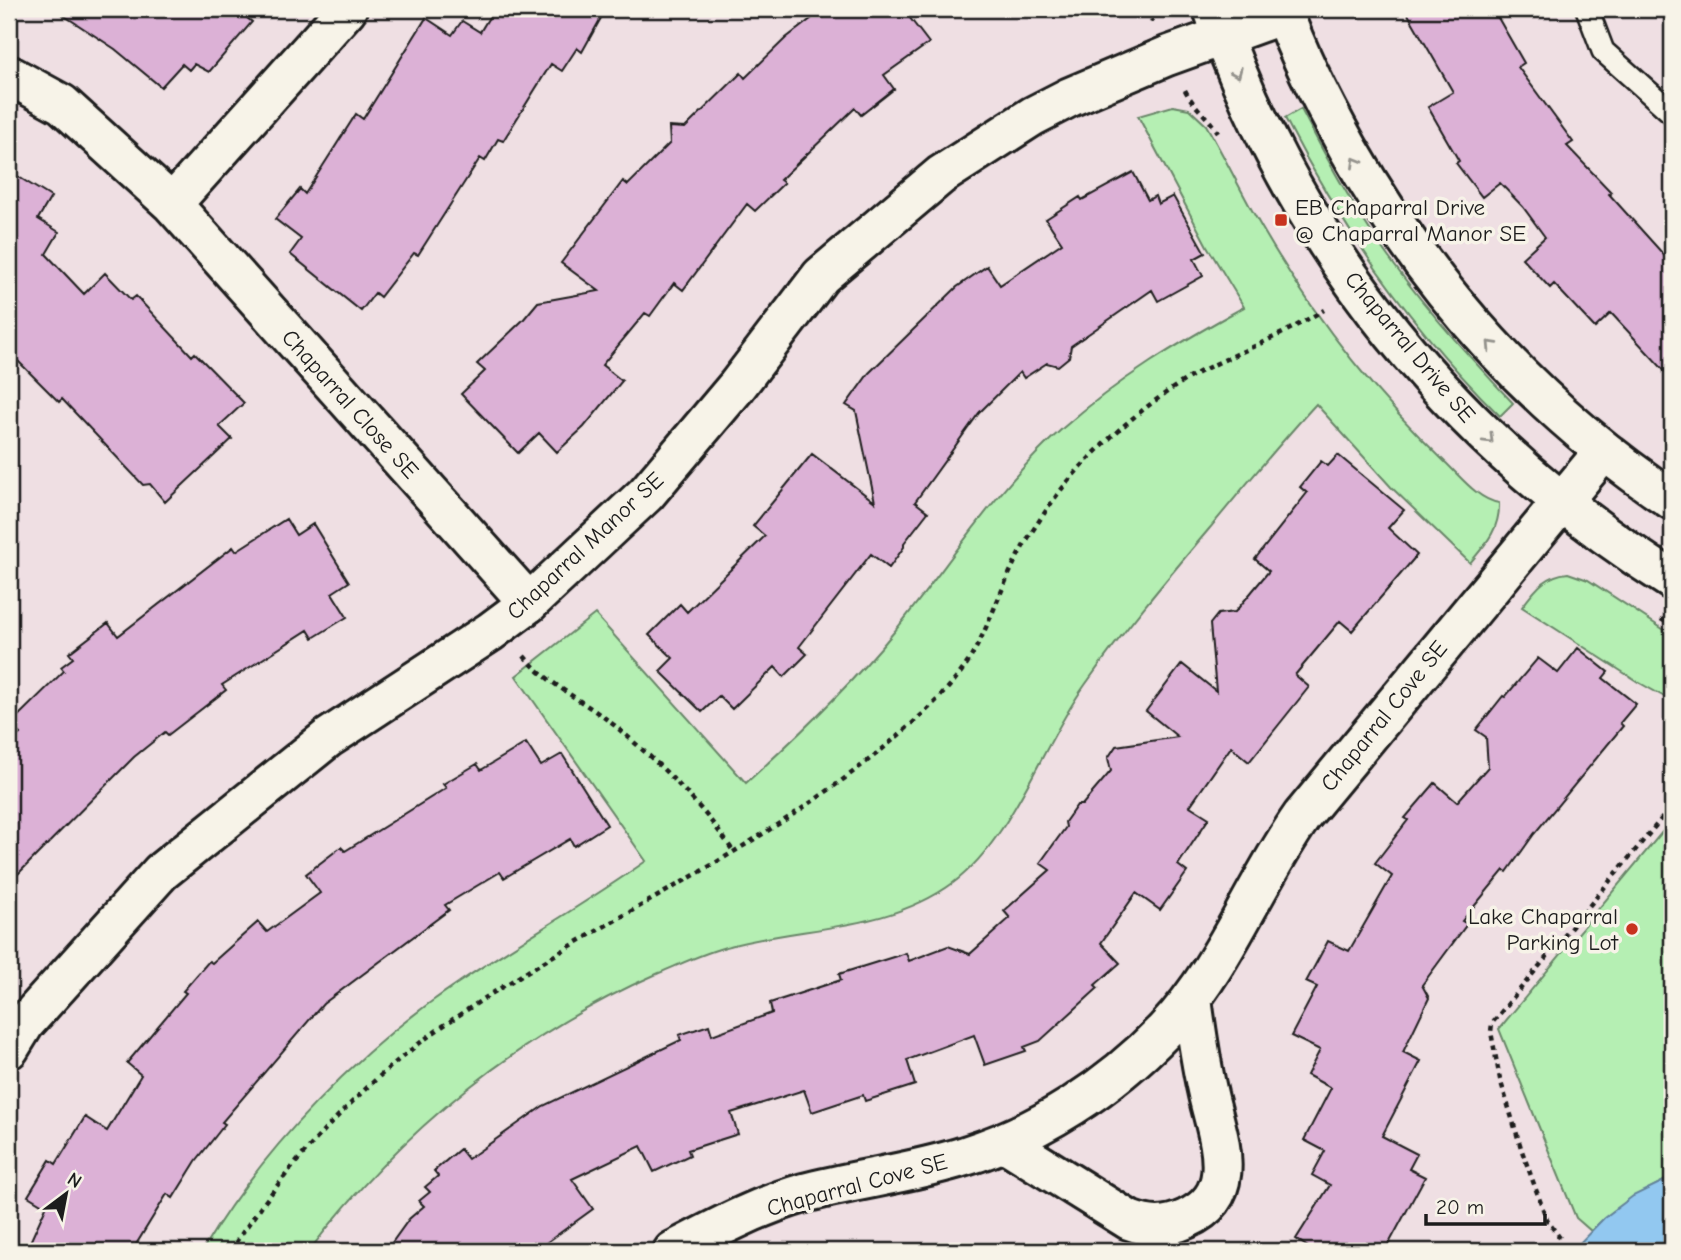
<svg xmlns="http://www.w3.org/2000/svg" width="1681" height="1260" viewBox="0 0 1681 1260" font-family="'Comic Neue',sans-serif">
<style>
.green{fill:#b5efb3;stroke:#688668;stroke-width:2}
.water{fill:#92c8f0;stroke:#63839b;stroke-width:2}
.building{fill:#dcb1d6;stroke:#1c1c1c;stroke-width:2}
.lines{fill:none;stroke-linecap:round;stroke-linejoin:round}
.lane-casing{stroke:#1c1c1c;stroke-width:26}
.street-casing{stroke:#1c1c1c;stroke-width:44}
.secondary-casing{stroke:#1c1c1c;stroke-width:44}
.path{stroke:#1c1c1c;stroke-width:4.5;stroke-dasharray:5 5;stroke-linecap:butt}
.lane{stroke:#f7f3e8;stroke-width:21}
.street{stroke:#f7f3e8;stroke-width:38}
.secondary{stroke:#f7f3e8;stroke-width:38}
.oneway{stroke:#94928c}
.poi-dot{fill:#c8321e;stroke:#f7f3e8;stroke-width:2.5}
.labels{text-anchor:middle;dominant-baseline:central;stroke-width:7;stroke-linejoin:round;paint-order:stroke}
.poi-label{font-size:23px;fill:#1c1c1c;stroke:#f7f3e8;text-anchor:start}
.street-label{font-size:23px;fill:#1c1c1c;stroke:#f7f3e8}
</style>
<rect width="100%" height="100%" fill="#efdfe3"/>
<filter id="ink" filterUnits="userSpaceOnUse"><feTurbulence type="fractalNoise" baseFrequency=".0143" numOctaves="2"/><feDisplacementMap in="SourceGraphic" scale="14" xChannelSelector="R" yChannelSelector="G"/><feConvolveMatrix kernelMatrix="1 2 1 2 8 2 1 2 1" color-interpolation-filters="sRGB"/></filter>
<g filter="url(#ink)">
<path class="green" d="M1173 106 1189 109 1206 125C1226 159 1242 194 1262 228 1312 314 1373 393 1445 462 1460 476 1478 500 1499 503 1500 529 1486 544 1470 563L1391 487 1316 404C1279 444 1244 487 1209 529 1166 580 1123 631 1085 685 1041 746 1013 838 953 883 888 931 804 926 730 946 705 952 683 963 659 973 521 1033 400 1131 309 1251H202C263 1148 359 1049 458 983 520 941 585 904 646 861L516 676 595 614 746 783C798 736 849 687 894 632 950 563 997 487 1063 428 1118 379 1180 342 1244 307L1207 246 1138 116Z
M1301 109C1326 157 1351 204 1382 248 1421 304 1466 354 1513 403L1500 416C1411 328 1342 229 1285 118Z
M1568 573 1588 580 1672 635V701L1638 682 1522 607C1535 590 1545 575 1568 573Z
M1672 820V1177C1641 1192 1615 1206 1591 1231L1576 1218 1499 1029Z"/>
<path class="water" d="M1672 1177V1251H1572L1604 1218 1633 1196Z"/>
<path class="building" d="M54 9H236L252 22 209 72 194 64 189 70 182 64 161 87 115 49Z
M494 9H606L582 52 577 48 562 71 551 64 503 141 498 139 485 161 480 158 418 255 414 253 380 297 375 293 361 311 290 254 301 239 275 219 300 189 305 194 356 114 363 119 426 18 452 35 462 21 480 32Z
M834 9H903L929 43 884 75 894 89 861 115 855 108 780 180 784 183 755 211 747 204 683 290 674 283 650 316 645 313 602 365 622 381 584 427 557 452 539 433 518 453 461 394 485 371 477 364 523 320 538 302 599 291 561 263 623 181 628 185 670 143 669 127 685 128 741 73 745 78 786 38 820 12 824 17Z
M1405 9H1493L1524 63 1518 67 1573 142 1567 146 1611 192 1609 194 1672 264V379L1611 313 1595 328 1554 284 1550 288 1522 258 1545 237 1523 207 1500 183 1482 197 1456 163 1459 161 1428 107 1453 92Z
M9 171 51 197 38 219 59 232 46 254 84 294 105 273 131 300 136 296 192 356 195 353 244 403 219 426 232 439 165 502 150 484 143 485 62 399 59 402 9 352Z
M1133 172 1148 200 1155 196 1158 204 1173 196 1205 253 1194 259 1203 276 1158 301 1152 290 1071 346 1069 357 1058 366 1047 363 1024 378 1020 372 979 413 915 502 928 512 904 543V547L889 568 871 554 799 647 807 654 784 677 775 667 732 709 719 696 702 712 660 671 673 658 649 635 680 604 687 612 765 536 753 526 812 454 875 502 856 411 846 405 869 373 957 287 987 266 1000 285 1062 243 1046 219 1080 197 1082 200Z
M1338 455 1404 510 1388 528 1417 555 1352 631 1340 621 1295 675 1309 687 1249 762 1231 747 1190 806 1209 818 1178 865 1187 872 1160 910 1136 893 1101 943 1120 963 1095 985 1098 988 1040 1041 1024 1047 1026 1051 985 1065 974 1035 907 1060 915 1085 865 1101 863 1095 812 1112 804 1090 731 1113 738 1134 688 1150 690 1155 654 1172 641 1146 572 1179 593 1209 535 1251H386L409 1219 424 1206 419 1201 430 1192 425 1187 438 1176 434 1171 460 1149 468 1159 543 1106 681 1040 679 1035 709 1025 712 1035 772 1013 770 1003 841 980 839 974 906 953 909 961 948 946 970 954 1010 918 1004 911 1050 870 1040 863 1066 827 1065 822 1077 805H1082L1111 771 1108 758 1116 746 1178 737 1146 711 1182 664 1216 691 1210 624 1218 614 1235 612 1269 571 1255 559 1307 493 1300 487 1321 461 1328 466Z
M286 519 296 535 313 524 349 582 332 593 347 617 313 638 308 630 222 685 226 690 168 735 165 732 134 757 9 883V744L20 734 10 724 64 671 61 667 73 658 69 653 108 623 118 636 233 547 236 551Z
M1578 648 1608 672 1603 678 1636 704 1620 723 1623 726 1534 834 1507 872 1504 870 1462 921 1467 924 1422 985 1429 998 1403 1052 1421 1061 1382 1136 1417 1154 1409 1169 1425 1177 1385 1251H1314L1296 1239 1330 1185 1312 1175 1325 1151 1304 1140 1331 1088 1307 1075 1320 1050 1291 1036 1317 987 1306 982 1328 941 1349 951 1392 876 1375 863 1408 820 1405 818 1435 783 1457 802 1488 767 1486 737 1476 730 1503 696 1505 697 1538 658 1558 673Z
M526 743 541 766 562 754 607 825 574 846 570 839 504 878 500 872 445 905 449 910 323 1004 222 1122 225 1124 196 1161 173 1198 167 1194 132 1251H26L46 1207 28 1196 50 1160 56 1164 85 1117 107 1131 141 1075 127 1063 186 993 183 991 209 961 212 963 258 922 267 932 320 893 306 874 341 847 345 851 446 788 443 784 477 764 481 770Z"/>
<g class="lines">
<g class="lane-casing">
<path id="lane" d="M1587 9 1603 51 1672 113"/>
</g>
<g class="street-casing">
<path id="street" d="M9 75 62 104 172 204 347 9
M172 204 529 603
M1004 1142 1129 1220C1150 1228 1166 1228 1186 1219 1244 1193 1216 1134 1207 1090 1200 1059 1196 1029 1192 999
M673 1251C715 1229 758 1206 804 1193 857 1179 912 1173 965 1156 1040 1133 1110 1087 1165 1030 1224 968 1253 886 1302 816L1604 451"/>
</g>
<g class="secondary-casing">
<path id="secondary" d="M1213 9C1296 249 1457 445 1672 580
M1282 9C1299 57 1323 103 1348 148 1428 289 1537 410 1672 500
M9 1049 25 1023 161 872 328 738 490 632 529 603 646 494 737 386 821 276 941 175 1033 116 1070 97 1167 56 1284 14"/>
</g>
<path class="path" d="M1147 10 1152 22
M1185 90C1193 106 1207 116 1218 132
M1661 619 1672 626
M524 656C550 686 584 701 614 725 658 762 701 803 733 851
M1560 1238 1547 1220 1522 1151 1500 1079 1491 1032 1492 1023 1672 806
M230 1251C285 1168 355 1089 436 1031 588 923 768 852 908 727 930 708 952 686 968 662 986 633 997 599 1012 568 1022 546 1036 525 1050 505 1081 459 1144 404 1192 376 1217 362 1245 351 1272 338 1290 330 1306 320 1324 310"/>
<use href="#lane" class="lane"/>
<use href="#street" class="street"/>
<use href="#secondary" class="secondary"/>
</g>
<defs><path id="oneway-chevron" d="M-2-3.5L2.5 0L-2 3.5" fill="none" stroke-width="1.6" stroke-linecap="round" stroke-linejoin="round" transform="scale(1.75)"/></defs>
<g class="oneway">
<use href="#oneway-chevron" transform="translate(1237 73) rotate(67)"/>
<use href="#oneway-chevron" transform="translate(1356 162) rotate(-120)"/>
<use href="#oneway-chevron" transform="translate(1491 345) rotate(-133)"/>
<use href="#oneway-chevron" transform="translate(1489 439) rotate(45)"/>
</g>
</g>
<g class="poi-dot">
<rect x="1274" y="213" width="14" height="14" rx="3.5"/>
<circle cx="1632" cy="929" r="7"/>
</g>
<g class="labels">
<g class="poi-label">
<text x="1295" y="207">EB Chaparral Drive<tspan x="1295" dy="26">@ Chaparral Manor SE</tspan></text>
<text x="1618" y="916" text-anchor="end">Lake Chaparral<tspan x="1618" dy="26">Parking Lot</tspan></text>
</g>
<g class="street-label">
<text transform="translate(1410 347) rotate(50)">Chaparral Drive SE</text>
<text transform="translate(350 404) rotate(48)">Chaparral Close SE</text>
<text transform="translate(585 546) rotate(-43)">Chaparral Manor SE</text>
<text transform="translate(1384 716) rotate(-51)">Chaparral Cove SE</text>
<text transform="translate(857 1185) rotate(-15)">Chaparral Cove SE</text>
</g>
</g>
<rect width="1681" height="1260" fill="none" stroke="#f7f3e8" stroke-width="35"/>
<rect x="18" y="18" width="1646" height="1225" fill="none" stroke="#1c1c1c" stroke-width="2.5" filter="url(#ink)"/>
<g transform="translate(66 1194) rotate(32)" stroke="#f7f3e8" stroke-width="5" paint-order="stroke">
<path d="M0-5L12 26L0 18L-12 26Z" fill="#1c1c1c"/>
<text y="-10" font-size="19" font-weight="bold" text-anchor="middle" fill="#1c1c1c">N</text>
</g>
<path d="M1426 1214v10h119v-10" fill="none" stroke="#1c1c1c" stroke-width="3.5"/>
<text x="1436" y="1214" font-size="21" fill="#1c1c1c" stroke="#f7f3e8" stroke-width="5" paint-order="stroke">20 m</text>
</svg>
